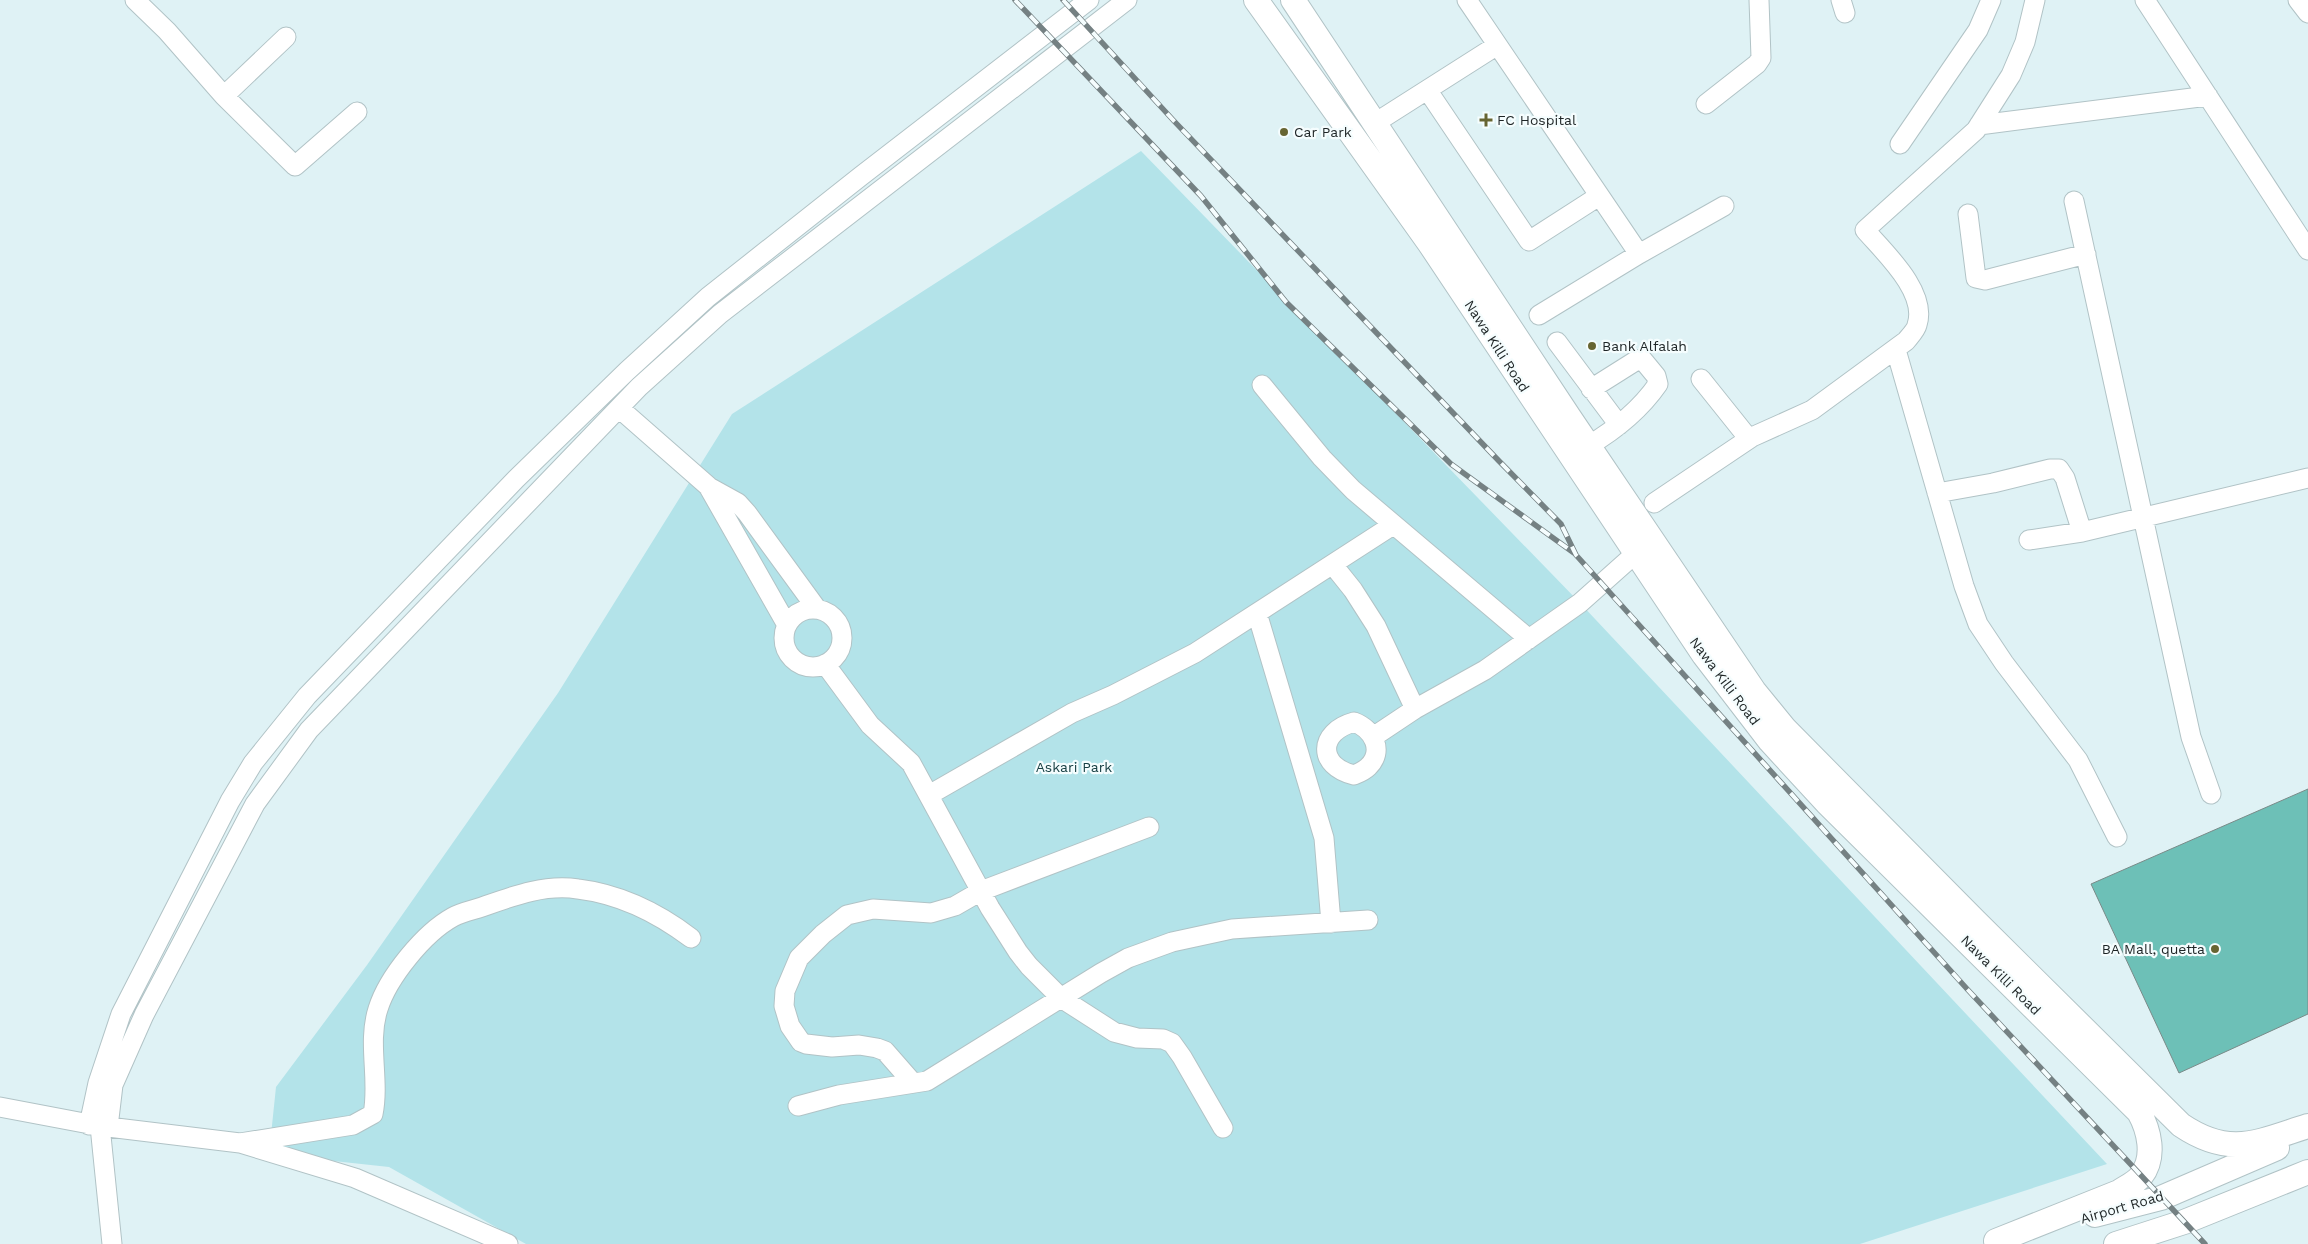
<svg xmlns="http://www.w3.org/2000/svg" width="2308" height="1244" viewBox="0 0 2308 1244" font-family="'Work Sans',sans-serif">
<style>
.green{fill:#b3e3e9}
.building{fill:#6dc0b7;stroke:#798a88}
.lines{fill:none;stroke-linecap:round;stroke-linejoin:round}
.minor-casing{stroke:#b1c3c6;stroke-width:21}
.major-casing{stroke:#b1c3c6;stroke-width:26}
.minor{stroke:#fff;stroke-width:19}
.major{stroke:#fff;stroke-width:24}
.rail-casing{stroke:#758183;stroke-width:5.5}
.rail{stroke:#f5fdfe;stroke-width:4;stroke-dasharray:11;stroke-linecap:butt}
.poi-dot{fill:#676532;stroke:#f5fdfe;stroke-width:2}
.labels{text-anchor:middle;dominant-baseline:central;stroke-width:4.5;stroke-linejoin:round;paint-order:stroke}
.poi-label{font-size:14px;fill:#1e2526;stroke:#f5fdfe;text-anchor:start}
.street-label{font-size:14px;fill:#1e2526;stroke:#f5fdfe}
.park-label{font-size:14px;fill:#184044;stroke:#f5fdfe}
</style>
<rect width="100%" height="100%" fill="#dff2f5"/>
<path class="green" d="M1141 151 1580 603 2107 1164 1860 1244H526L389 1167 269 1154 276 1087 367 965 558 693 732 414Z"/>
<path class="building" d="M2308 789V1014L2179 1073 2091 884Z"/>
<g class="lines">
<g class="minor-casing">
<path id="minor" d="M135 0 167 31 224 96 295 166 357 112
M1467 0 1639 254
M1841 0 1845 13
M2145 0 2308 250
M2298 0 2308 13
M1428 91 1529 241 1599 196
M224 96 286 37
M1706 104 1757 64 1761 58 1759 0
M1375 123 1496 46
M1979 125 2208 96
M1900 144 1978 30 1991 0
M2074 201 2191 737 2211 794
M1968 214 1976 278 1985 280 2086 254
M1539 315 1639 254 1724 206
M1557 342 1619 425
M1896 350 1964 586 1978 624 2004 663 2078 760 2117 837
M1701 379 1749 439
M1262 385 1322 458 1353 490 1529 639
M619 408 708 486 787 625
M1588 446C1615 430 1640 410 1658 384L1656 376 1642 359 1637 360 1591 389
M709 487 738 503 747 513 817 609
M1937 493 1993 483 2050 469H2059L2065 478 2082 532
M1654 503 1752 437 1812 410 1906 341C1910 336 1916 330 1917 325 1928 292 1884 252 1865 230L1976 130 2011 75 2025 42 2035 0
M2029 540 2082 532 2308 478
M1333 565 1353 590 1376 626 1415 709
M784 638a29 29 0 1 1 58 0a29 29 0 1 1-58 0Z
M1257 613 1324 838 1331 923
M825 664 870 725 911 763 990 908 1018 952 1029 966 1061 998 1114 1032 1137 1038 1163 1039 1172 1043 1182 1057 1223 1128
M1354 722C1373 729 1385 751 1368 767 1365 770 1359 773 1354 775 1317 766 1318 732 1354 722Z
M1373 737 1415 709 1485 670 1580 603 1635 554
M929 795 1072 713 1113 695 1195 653 1393 525
M913 1083 885 1051 877 1048 859 1045 832 1047 806 1044 801 1042 790 1026 784 1006 785 991 799 958 823 934 847 915 873 909 931 913 955 906 981 891 1149 827
M798 1106 839 1095 927 1081 1101 973 1128 958 1172 942 1232 929 1368 920
M0 1107 100 1126 112 1244
M89 1125 98 1083 121 1014 230 801 253 763 307 696 516 479 627 371 708 297 861 176 1089 0
M100 1126 240 1143 355 1178 508 1244
M108 1127 113 1085 144 1015 255 804 309 730 639 387 720 314 1127 0
M240 1143 353 1125 373 1114C380 1080 367 1043 378 1009 388 977 424 933 453 917 462 912 473 910 482 907 513 896 544 884 578 889 619 894 658 913 691 938"/>
</g>
<g class="major-casing">
<path id="major" d="M1256 0 1430 244 1704 655 1770 741 1827 803 2139 1112C2149 1130 2156 1157 2141 1176 2136 1183 2126 1187 2119 1192L1996 1241
M1293 0 1569 417 1754 691 1785 729 1975 921 2181 1125C2230 1158 2257 1142 2308 1126
M2095 1215 2161 1198 2277 1148
M2116 1244 2184 1222 2308 1172"/>
</g>
<use href="#minor" class="minor"/>
<use href="#major" class="major"/>
<g class="rail-casing">
<path id="rail" d="M1015 0 1201 196 1286 302 1451 464 1574 553
M1063 0 1174 121 1499 461 1561 524 1576 555 1968 990 2205 1244"/>
</g>
<use href="#rail" class="rail"/>
</g>
<g class="poi-dot">
<path d="M1483.5 112.5h5v5h5v5h-5v5h-5v-5h-5v-5h5z"/>
<circle cx="1284" cy="132" r="5"/>
<circle cx="1592" cy="346" r="5"/>
<circle cx="2215" cy="949" r="5"/>
</g>
<g class="labels">
<g class="poi-label">
<text x="1497" y="120">FC Hospital</text>
<text x="1294" y="132">Car Park</text>
<text x="1602" y="346">Bank Alfalah</text>
<text x="2205" y="949" text-anchor="end">BA Mall, quetta</text>
</g>
<g class="street-label">
<text transform="translate(1497 346) rotate(57)">Nawa Killi Road</text>
<text transform="translate(1725 681) rotate(53)">Nawa Killi Road</text>
<text transform="translate(2001 975) rotate(45)">Nawa Killi Road</text>
<text transform="translate(2122 1207) rotate(-16)">Airport Road</text>
</g>
<g class="park-label">
<text x="1074" y="767">Askari Park</text>
</g>
</g>
</svg>
